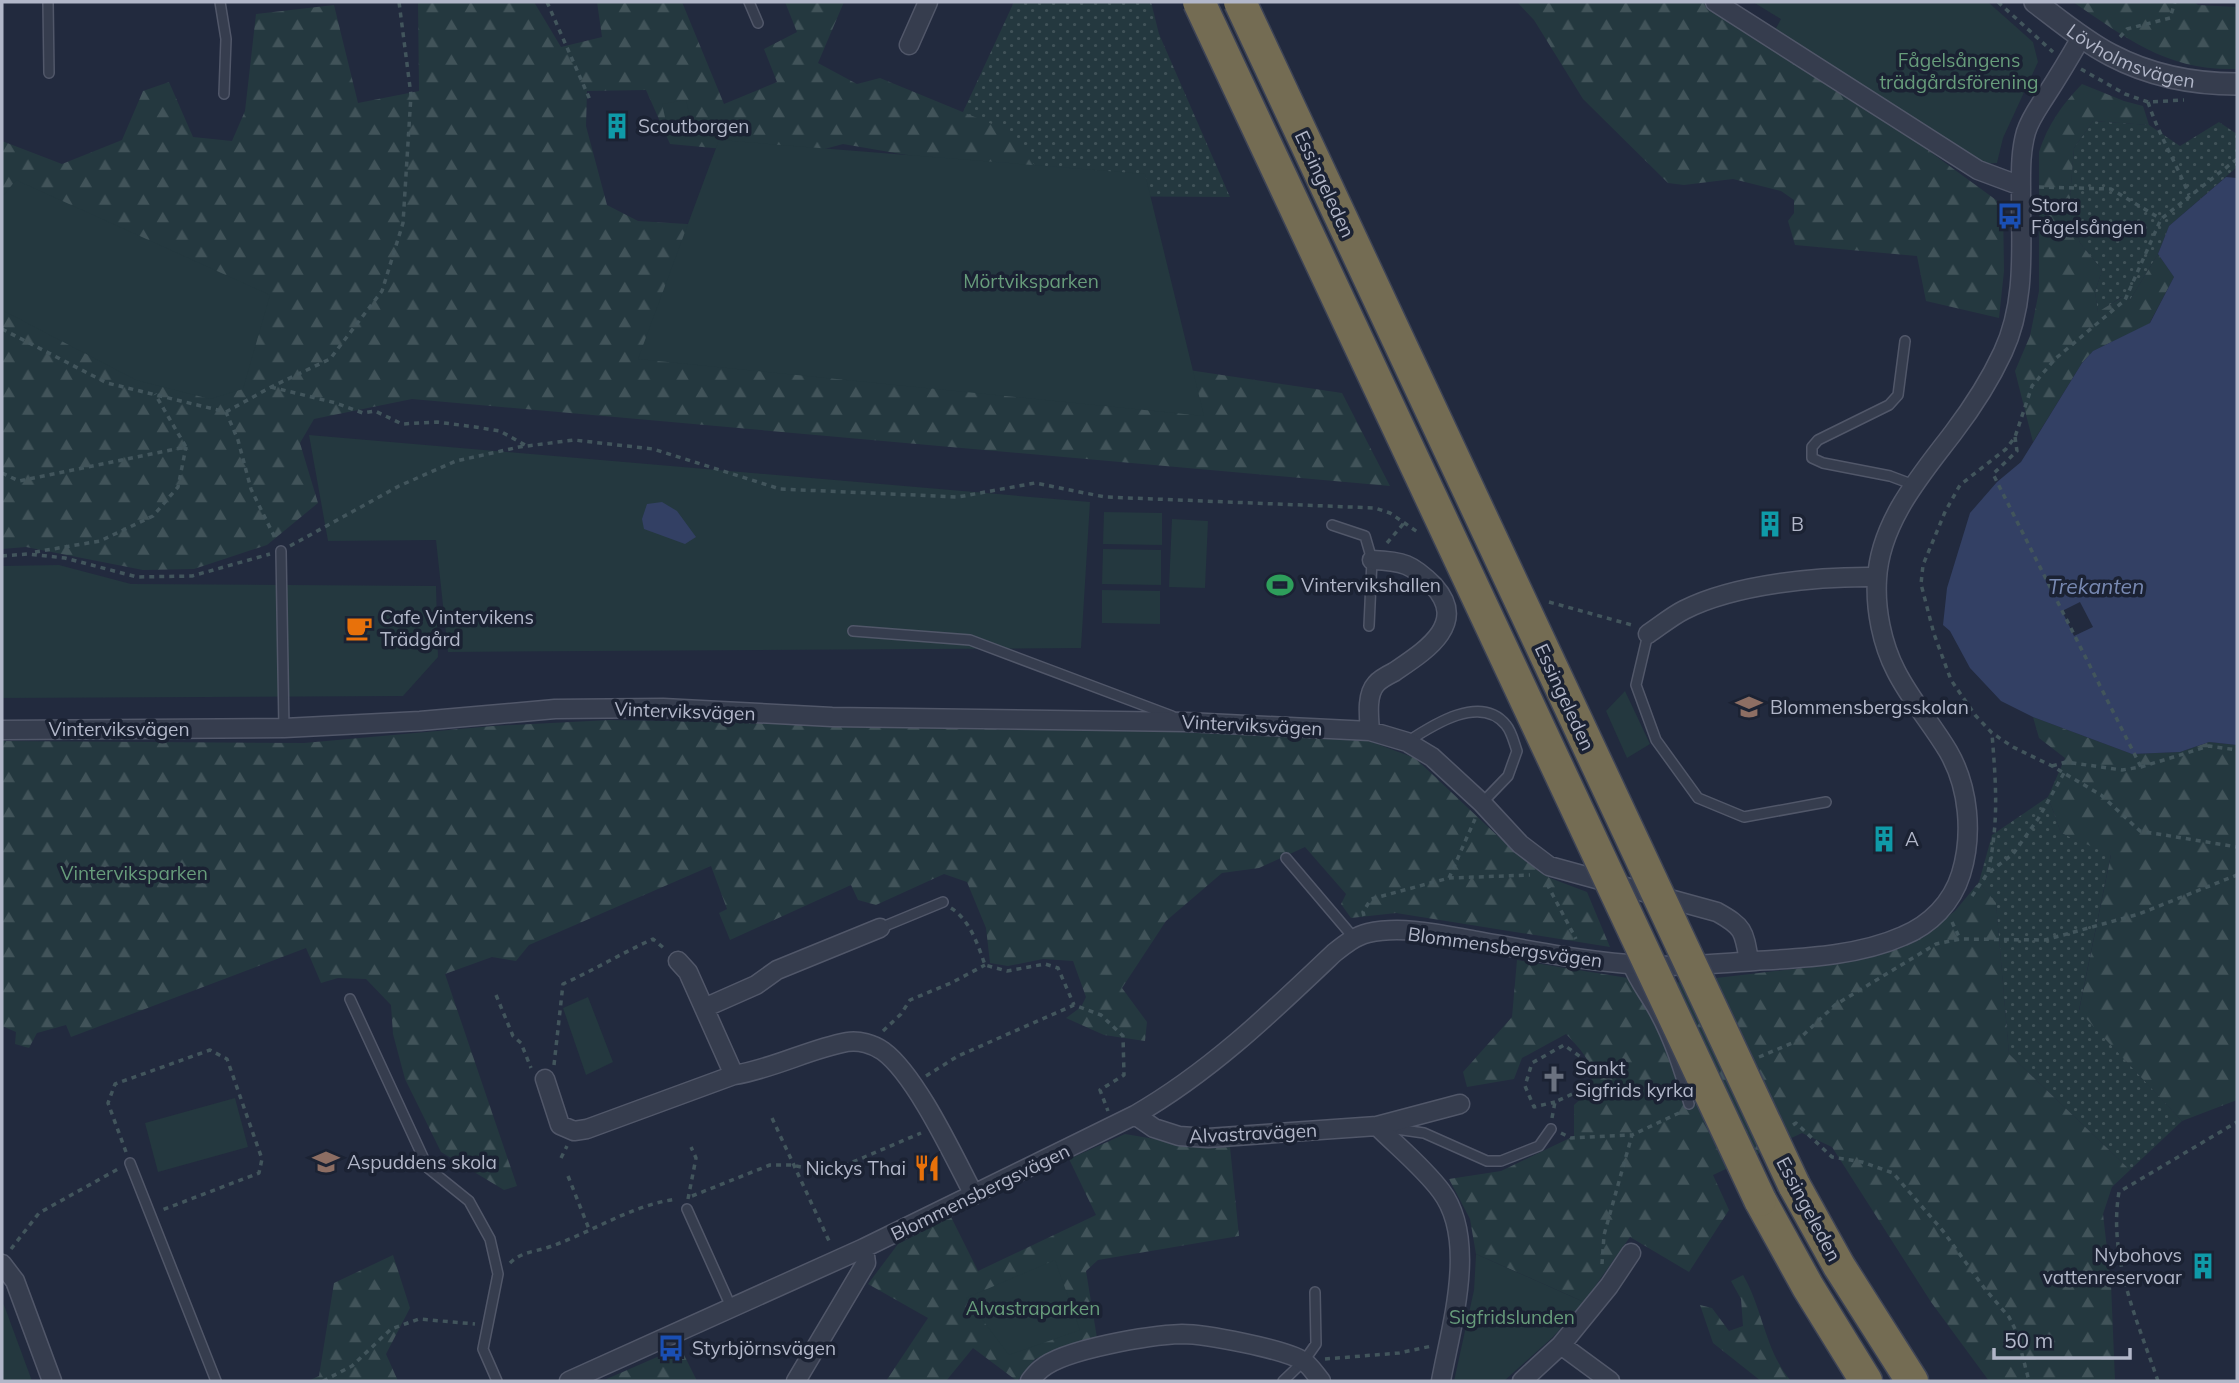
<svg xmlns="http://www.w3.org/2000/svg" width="2239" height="1383" viewBox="0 0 2239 1383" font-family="Mulish,sans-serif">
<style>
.grass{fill:url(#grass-dots)}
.forest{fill:url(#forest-firs)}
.green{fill:#24383f}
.water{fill:#334064}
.pier{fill:#222a3e}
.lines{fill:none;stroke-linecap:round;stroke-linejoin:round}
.service-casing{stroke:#515769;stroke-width:12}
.minor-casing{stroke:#515769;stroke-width:21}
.tertiary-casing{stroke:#515769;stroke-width:24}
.motorway-casing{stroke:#3e4456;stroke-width:35}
.path{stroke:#42555c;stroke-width:3.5;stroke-dasharray:5 5;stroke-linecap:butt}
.service{stroke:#363d4e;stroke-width:9}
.minor{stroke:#363d4e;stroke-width:18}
.tertiary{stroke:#363d4e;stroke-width:21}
.motorway{stroke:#746c53;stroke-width:32}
.motorway-bridge-casing{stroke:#3e4456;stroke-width:35;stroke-linecap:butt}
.motorway-bridge{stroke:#746c53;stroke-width:32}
.labels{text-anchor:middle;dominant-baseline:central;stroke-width:7;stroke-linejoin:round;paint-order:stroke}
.street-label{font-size:19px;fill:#b2b7c9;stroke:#1b2233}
.park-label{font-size:19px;fill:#679c7b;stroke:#1b2233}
.poi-label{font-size:19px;fill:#b2b7c9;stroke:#1b2233;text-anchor:start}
.water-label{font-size:21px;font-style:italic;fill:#7889b2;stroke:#1b2233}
</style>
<defs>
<pattern id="grass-dots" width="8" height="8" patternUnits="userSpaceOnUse" patternTransform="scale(1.75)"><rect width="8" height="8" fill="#24383f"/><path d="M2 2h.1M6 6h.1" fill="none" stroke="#415359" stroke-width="1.8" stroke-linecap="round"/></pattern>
<pattern id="forest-firs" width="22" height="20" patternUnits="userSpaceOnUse" patternTransform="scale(1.75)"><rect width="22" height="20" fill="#24383f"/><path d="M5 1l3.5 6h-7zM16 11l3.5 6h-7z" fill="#415359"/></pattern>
</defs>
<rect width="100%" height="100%" fill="#222a3e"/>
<path class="grass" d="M1014 2H1151L1159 34 1230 197 1061 196 963 112Z
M2093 121 2149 125 2180 146 2219 122 2237 134V167L2169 226 2158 254 2130 300 2121 297 2098 313 2095 292 2102 270 2080 243 2069 210 2074 148Z
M2048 797 2061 833 2111 854 2079 1010 2182 1121 2130 1170 2009 1054 1996 904 1979 882 1992 835Z"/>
<path class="forest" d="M418 2H534L561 47 602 37 597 2H682L724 104 777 82 764 49 797 32 785 2H844L818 63 857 84 880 78 1004 129 1061 196 930 159 843 144 799 156 670 144 646 90 587 91 586 126 607 205 638 221 801 231 1102 357 1342 393 1390 486 412 399 314 419 300 443 318 503 267 545 194 569 143 570 26 547 2 549V141L62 164 122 140 143 91 169 82 193 137 232 141 245 111 256 14 334 5 358 103 419 91Z
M1517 2H1704L1859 100 2003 205 2004 271 1999 318 1926 301 1917 256 1795 245 1788 221 1794 213V200L1781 191 1733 179 1684 185 1668 183 1583 99 1534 20Z
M2073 2H2194L2198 5 2237 7V69C2167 71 2128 39 2073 2Z
M2082 84 2124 101 2143 106 2149 125 2093 121 2074 148 2069 210 2080 243 2102 270 2095 292 2098 312 2122 297 2130 300 2158 254 2174 277 2149 324 2093 351 2082 363 2033 442 2015 371 2030 336 2039 291V152C2048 124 2062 105 2082 84Z
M2033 717 2132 754 2180 752 2209 742 2237 745V1100L2182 1121 2079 1011 2111 855 2061 833 2048 797 2065 758 2039 738Z
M609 720 1101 729 1366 740 1415 758 1519 856 1550 878 1587 892 1610 947 1396 913 1351 918 1341 904 1346 894 1305 847 1259 868 1222 873 1166 921 1122 988 1147 1022 1145 1041 1104 1035 1066 1018 1081 1007 1086 997 1073 961 1043 959 1008 966 990 963 986 928 967 882 944 874 876 905 858 900 851 885 730 940 719 913 727 909 711 866 529 945 516 961 492 957 445 974 517 1186 504 1190 441 1152 405 1079 393 1034 391 1005 366 979 338 978 321 983 306 948 71 1037 66 1025 37 1033 29 1048 15 1044 16 1032 2 1026V741L304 743 493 726Z
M1979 882 1996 903 2009 1054 2130 1170 2112 1187 2103 1214 2111 1284 2115 1381H1989L1931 1302 1832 1147 1802 1133 1713 1175 1729 1210 1689 1272 1630 1237 1584 1302 1476 1254 1470 1219 1449 1179 1501 1171 1574 1136V1105C1606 1078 1590 1059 1566 1034L1522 1058 1514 1079 1467 1087 1463 1072 1512 1017 1517 960 1665 984 1811 967 1903 944 1928 931 1955 911Z
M1125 1134 1208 1148 1230 1147 1239 1236 1098 1260 1086 1271 1097 1338 1035 1359 1017 1381 973 1348 946 1381H886L928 1318 868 1284 898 1244 951 1217 978 1271 1096 1215 1069 1159Z
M393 1255 410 1308 386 1354 398 1381H308L319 1376 334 1283Z
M1743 1275C1763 1309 1765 1351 1791 1381H1761L1713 1343 1700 1305 1712 1308 1729 1331 1743 1326 1741 1299 1731 1281Z
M680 1347 697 1381H602Z"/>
<path class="green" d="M1753 2H1988L2033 42 2038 62 2003 138 1997 163 1979 164 1774 32 1781 19Z
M686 100 692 125 668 130 662 104Z
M719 140 1145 174 1204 416 638 359Z
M16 180 270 295 243 389 210 399 136 380 2 310V197Z
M309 435 1090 502 1081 648 448 652 436 540 328 541Z
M1104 512 1162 513V545L1103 544Z
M1172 519 1208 521 1205 588 1169 587Z
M1103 549 1161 550V585L1102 584Z
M59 565 131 584 436 586 438 657 403 696 2 698V566Z
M1102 590 1160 591V624L1102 623Z
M1625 691 1650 744 1627 758 1606 711Z
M588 997 613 1062 586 1075 563 1008Z
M235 1098 248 1147 158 1172 145 1123Z
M1476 1254 1584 1302 1553 1337 1504 1381H1454L1474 1290Z
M1055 1260 1080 1330 1009 1355 966 1298Z
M2 1303 4 1305 32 1381H2Z"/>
<path class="water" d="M2226 177 2237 178V745L2209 742 2180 752 2132 754 2033 717 2001 701 1970 668 1950 631 1943 625 1947 588 1970 513 1997 482 2021 462 2082 363 2093 351 2150 323 2174 277 2158 254 2169 226Z
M662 502 677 511 696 537 685 544 644 529 642 519 647 504Z"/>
<path class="pier" d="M2080 602 2093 627 2074 636 2062 611Z"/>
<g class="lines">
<g class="service-casing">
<path id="service" d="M48 2 49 73
M220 2 226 39 224 94
M749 2 758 23
M1905 341 1898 395 1889 405 1818 440 1812 447V458L1823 463 1890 476 1914 485
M1332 525 1365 536 1372 560 1369 626
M281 551 284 728
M853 631 970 640 1172 716
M1648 634 1636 685 1656 740 1698 798 1744 817 1826 802
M1407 742C1434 724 1481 694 1506 725 1512 732 1514 743 1517 751L1508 776 1482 803
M1286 858 1354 938
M880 928 943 902
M1627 964C1635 984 1644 994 1654 1012 1670 1041 1680 1073 1689 1104
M350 999 428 1168 469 1201 490 1239 498 1274 483 1349 497 1381
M1389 1128 1424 1133 1487 1161H1501L1539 1146 1551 1129
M130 1163 216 1381
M687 1209 732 1309
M1283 1381 1304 1361 1316 1344 1315 1292"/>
</g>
<g class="minor-casing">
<path id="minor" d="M1715 2 1978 170 2021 186
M909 45 928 2
M1648 634C1660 626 1672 616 1684 610 1735 584 1820 576 1877 577
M2 730 284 728 420 721 555 709 663 708 832 717 1187 722 1370 731 1407 742 1432 757 1482 803 1520 844 1549 866 1717 912C1744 927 1744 931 1749 961
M1370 731C1369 717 1366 695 1376 684 1380 679 1388 675 1394 672 1423 652 1469 625 1434 586 1412 564 1403 561 1372 560
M678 961 688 972 734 1075
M704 1008 756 985 777 970 880 928
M545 1079 560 1125 574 1131 587 1129 734 1075C773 1069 809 1049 847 1042 859 1040 873 1044 883 1051 916 1075 954 1157 974 1195
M1135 1115 1154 1128 1179 1136 1208 1138 1377 1126C1398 1147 1423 1167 1441 1191 1478 1240 1451 1326 1441 1381
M1377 1126 1460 1104
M2 1264 15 1281 52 1381
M1561 1345 1610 1381
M569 1381 864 1248 1135 1115C1210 1072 1272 1012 1334 953 1344 945 1355 936 1368 933 1403 925 1443 935 1478 941 1528 950 1578 960 1628 964 1670 968 1712 964 1755 961 1803 958 1858 956 1903 936 1930 925 1952 903 1961 874 1973 835 1969 787 1948 751 1932 724 1910 699 1896 671 1882 644 1875 609 1877 579 1880 522 1921 475 1953 433 1972 408 1990 380 2003 352 2026 303 2021 248 2021 195 2021 174 2020 153 2026 132 2030 119 2038 108 2045 97 2058 77 2070 57 2082 36
M796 1381 866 1263 864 1248
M1030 1381C1033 1377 1037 1372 1041 1369 1064 1349 1151 1335 1182 1334 1205 1334 1284 1349 1303 1361 1310 1365 1316 1375 1321 1381
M1522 1381 1561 1345 1609 1286 1631 1253"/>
</g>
<g class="tertiary-casing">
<g id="tertiary">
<path id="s1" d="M2035 2C2059 20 2084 41 2111 55 2149 75 2194 84 2237 84"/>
</g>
</g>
<g class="motorway-casing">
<path id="motorway" d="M1794 1185 1839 1266 1912 1381
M1760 1200 1808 1287 1866 1381"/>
</g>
<path class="path" d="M547 2 591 102
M1998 2 2053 52
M2120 37 2127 29 2170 18 2175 2
M2081 69 2125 94 2148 102 2184 100
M2148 102C2159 136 2176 162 2189 195
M2237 159 2161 219 2125 300 2055 359 2032 386 2015 437 2006 449 1960 485 1945 512 1923 565 1921 584 1934 634 1951 680 1975 715 1992 733 2013 747 2052 766 2101 795 2140 831 2237 847
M2039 187 2111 189 2161 219
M2 329 107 383 226 412 238 440 251 489 276 540
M271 387 336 403 363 413 375 411 402 424 437 422 475 427 500 431 525 445
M226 412 271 387 330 359 382 291 403 223 411 95 399 2
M2015 437 2017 451 1993 474 2141 767
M2 473 19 481 186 447 155 394
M1387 543 1404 523
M290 546 399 486 456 461 519 447 574 440 653 449 780 489 958 497 1035 483 1105 497 1375 508 1390 513 1419 533
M35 552 100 541 153 516 178 487 186 447
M2 556 27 554 65 558 137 577 192 576 270 554
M1549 602 1632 625
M2052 766 2066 762 2122 770 2141 767 2209 746 2237 750
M1988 872C1999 823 1996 784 1992 734
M1449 878 1475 819
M1547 884 1576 939
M1972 896 1987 874 2013 854 2038 819 2064 773
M951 908C970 920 978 945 985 965L1007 971 1045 964 1058 968 1074 1005
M1364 916 1363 912 1371 899 1449 878 1530 875
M1952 922 1960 939
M496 995 513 1036 521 1043 531 1068
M883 1031 901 1014 910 1000 951 983 985 965
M1759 1057 1797 1041 1835 1005 1936 944 1960 939 2045 940 2139 914 2237 875
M554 1065 563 984C594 970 622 953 653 939L665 949
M926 1076 958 1056 1074 1005 1101 1015 1123 1036 1124 1075 1100 1090 1108 1111
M772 1118 830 1243
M1552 1118 1555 1102 1581 1090 1582 1058 1564 1045 1532 1063 1525 1086 1534 1107 1555 1102
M1793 1125 1796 1123 1832 1157 1862 1162 1893 1173 1943 1231 1985 1289 2009 1317 2016 1331 2029 1381
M1561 1133 1571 1138 1632 1135
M126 1152 108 1103 115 1084 210 1050 227 1059 262 1159 259 1173 162 1210
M561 1158 567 1146
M568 1176 589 1229
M692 1196 770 1165H792L827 1173 921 1133
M688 1199 696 1158 691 1147
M11 1249 39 1213 118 1169
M510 1263C521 1252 534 1252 549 1247 593 1232 631 1205 677 1199
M1602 1264 1604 1235 1632 1135 1679 1113
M1325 1359 1399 1353 1432 1346
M323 1381 352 1366 391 1329 419 1319 475 1324
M2158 1381C2137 1320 2108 1257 2119 1192L2237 1122"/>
<use href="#service" class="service"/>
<use href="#minor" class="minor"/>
<use href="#tertiary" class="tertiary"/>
<use href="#motorway" class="motorway"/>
<g class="motorway-bridge-casing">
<path id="motorway-bridge" d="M1199 2 1760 1200
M1240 2 1794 1185"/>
</g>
<use href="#motorway-bridge" class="motorway-bridge"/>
</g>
<defs>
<g id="building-bare" transform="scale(2.1)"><path d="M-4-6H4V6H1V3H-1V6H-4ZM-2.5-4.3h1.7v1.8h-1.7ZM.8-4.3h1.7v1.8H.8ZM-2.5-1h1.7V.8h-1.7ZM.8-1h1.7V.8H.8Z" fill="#0f9aa8" stroke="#1b2233" stroke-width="2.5" paint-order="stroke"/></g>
<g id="bus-bare" transform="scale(2.1)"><path d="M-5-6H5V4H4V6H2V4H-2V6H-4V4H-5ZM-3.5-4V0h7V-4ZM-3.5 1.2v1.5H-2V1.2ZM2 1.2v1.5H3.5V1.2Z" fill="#1a4fb4" stroke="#1b2233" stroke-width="2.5" paint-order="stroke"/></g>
<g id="stadium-bare" transform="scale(2.1)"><path d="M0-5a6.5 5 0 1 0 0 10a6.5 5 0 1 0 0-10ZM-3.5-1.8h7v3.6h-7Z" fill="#2e9e5b" stroke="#1b2233" stroke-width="2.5" paint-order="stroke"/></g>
<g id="cafe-bare" transform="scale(2.1)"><path d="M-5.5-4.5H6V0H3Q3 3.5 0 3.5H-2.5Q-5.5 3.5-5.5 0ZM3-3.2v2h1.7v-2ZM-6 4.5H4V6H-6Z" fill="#e8710a" stroke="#1b2233" stroke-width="2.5" paint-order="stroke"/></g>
<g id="school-bare" transform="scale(2.1)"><path d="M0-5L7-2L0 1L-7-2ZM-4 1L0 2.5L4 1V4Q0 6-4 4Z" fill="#8d6e63" stroke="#1b2233" stroke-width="2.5" paint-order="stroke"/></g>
<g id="church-bare" transform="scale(2.1)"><path d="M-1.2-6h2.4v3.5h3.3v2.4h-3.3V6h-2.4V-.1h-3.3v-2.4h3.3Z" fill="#6b7280" stroke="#1b2233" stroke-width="2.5" paint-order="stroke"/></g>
<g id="restaurant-bare" transform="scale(2.1)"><path d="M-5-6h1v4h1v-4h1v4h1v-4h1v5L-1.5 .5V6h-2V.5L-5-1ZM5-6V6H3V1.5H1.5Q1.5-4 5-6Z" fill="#e8710a" stroke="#1b2233" stroke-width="2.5" paint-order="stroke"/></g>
</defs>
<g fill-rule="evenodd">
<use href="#building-bare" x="617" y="126"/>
<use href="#bus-bare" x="2010" y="216"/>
<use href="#building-bare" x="1770" y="524"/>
<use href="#stadium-bare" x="1280" y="585"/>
<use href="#cafe-bare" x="359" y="628"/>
<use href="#school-bare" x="1749" y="707"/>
<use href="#building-bare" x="1884" y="839"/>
<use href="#church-bare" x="1554" y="1079"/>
<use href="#school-bare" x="326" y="1162"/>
<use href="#restaurant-bare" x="927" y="1168"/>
<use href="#building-bare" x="2203" y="1266"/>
<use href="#bus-bare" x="671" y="1348"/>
</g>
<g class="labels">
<g class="street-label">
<text stroke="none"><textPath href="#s1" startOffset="112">Lövholmsvägen</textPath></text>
<text transform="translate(1325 184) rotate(65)">Essingeleden</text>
<text transform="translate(1565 697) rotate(65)">Essingeleden</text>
<text transform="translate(685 711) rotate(2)">Vinterviksvägen</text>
<text transform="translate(1252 725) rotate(3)">Vinterviksvägen</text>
<text x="119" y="729">Vinterviksvägen</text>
<text transform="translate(1505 947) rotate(8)">Blommensbergsvägen</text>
<text transform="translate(1253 1133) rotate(-3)">Alvastravägen</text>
<text transform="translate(980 1192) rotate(-26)">Blommensbergsvägen</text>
<text transform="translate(1809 1209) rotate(62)">Essingeleden</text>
</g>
<g class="park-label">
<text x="1959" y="60">Fågelsångens<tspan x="1959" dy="22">trädgårdsförening</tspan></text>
<text x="1031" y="281">Mörtviksparken</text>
<text x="134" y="873">Vinterviksparken</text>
<text x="1033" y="1308">Alvastraparken</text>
<text x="1512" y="1317">Sigfridslunden</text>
</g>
<g class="poi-label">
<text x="638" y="126">Scoutborgen</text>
<text x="2031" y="205">Stora<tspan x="2031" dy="22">Fågelsången</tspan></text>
<text x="1791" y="524">B</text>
<text x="1301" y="585">Vintervikshallen</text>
<text x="380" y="617">Cafe Vintervikens<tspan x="380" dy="22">Trädgård</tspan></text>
<text x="1770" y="707">Blommensbergsskolan</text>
<text x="1905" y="839">A</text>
<text x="1575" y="1068">Sankt<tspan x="1575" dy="22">Sigfrids kyrka</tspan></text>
<text x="347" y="1162">Aspuddens skola</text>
<text x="906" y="1168" text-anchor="end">Nickys Thai</text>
<text x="2182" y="1255" text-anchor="end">Nybohovs<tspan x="2182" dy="22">vattenreservoar</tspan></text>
<text x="692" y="1348">Styrbjörnsvägen</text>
</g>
<g class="water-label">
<text x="2096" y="586">Trekanten</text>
</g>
</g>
<rect width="2239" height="1383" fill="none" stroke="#b2b7c9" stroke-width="7"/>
<path d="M1994 1348v10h136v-10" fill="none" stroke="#b2b7c9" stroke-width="3.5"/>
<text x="2004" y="1348" font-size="21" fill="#b2b7c9" stroke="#1b2233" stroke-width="5" paint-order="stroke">50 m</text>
</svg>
